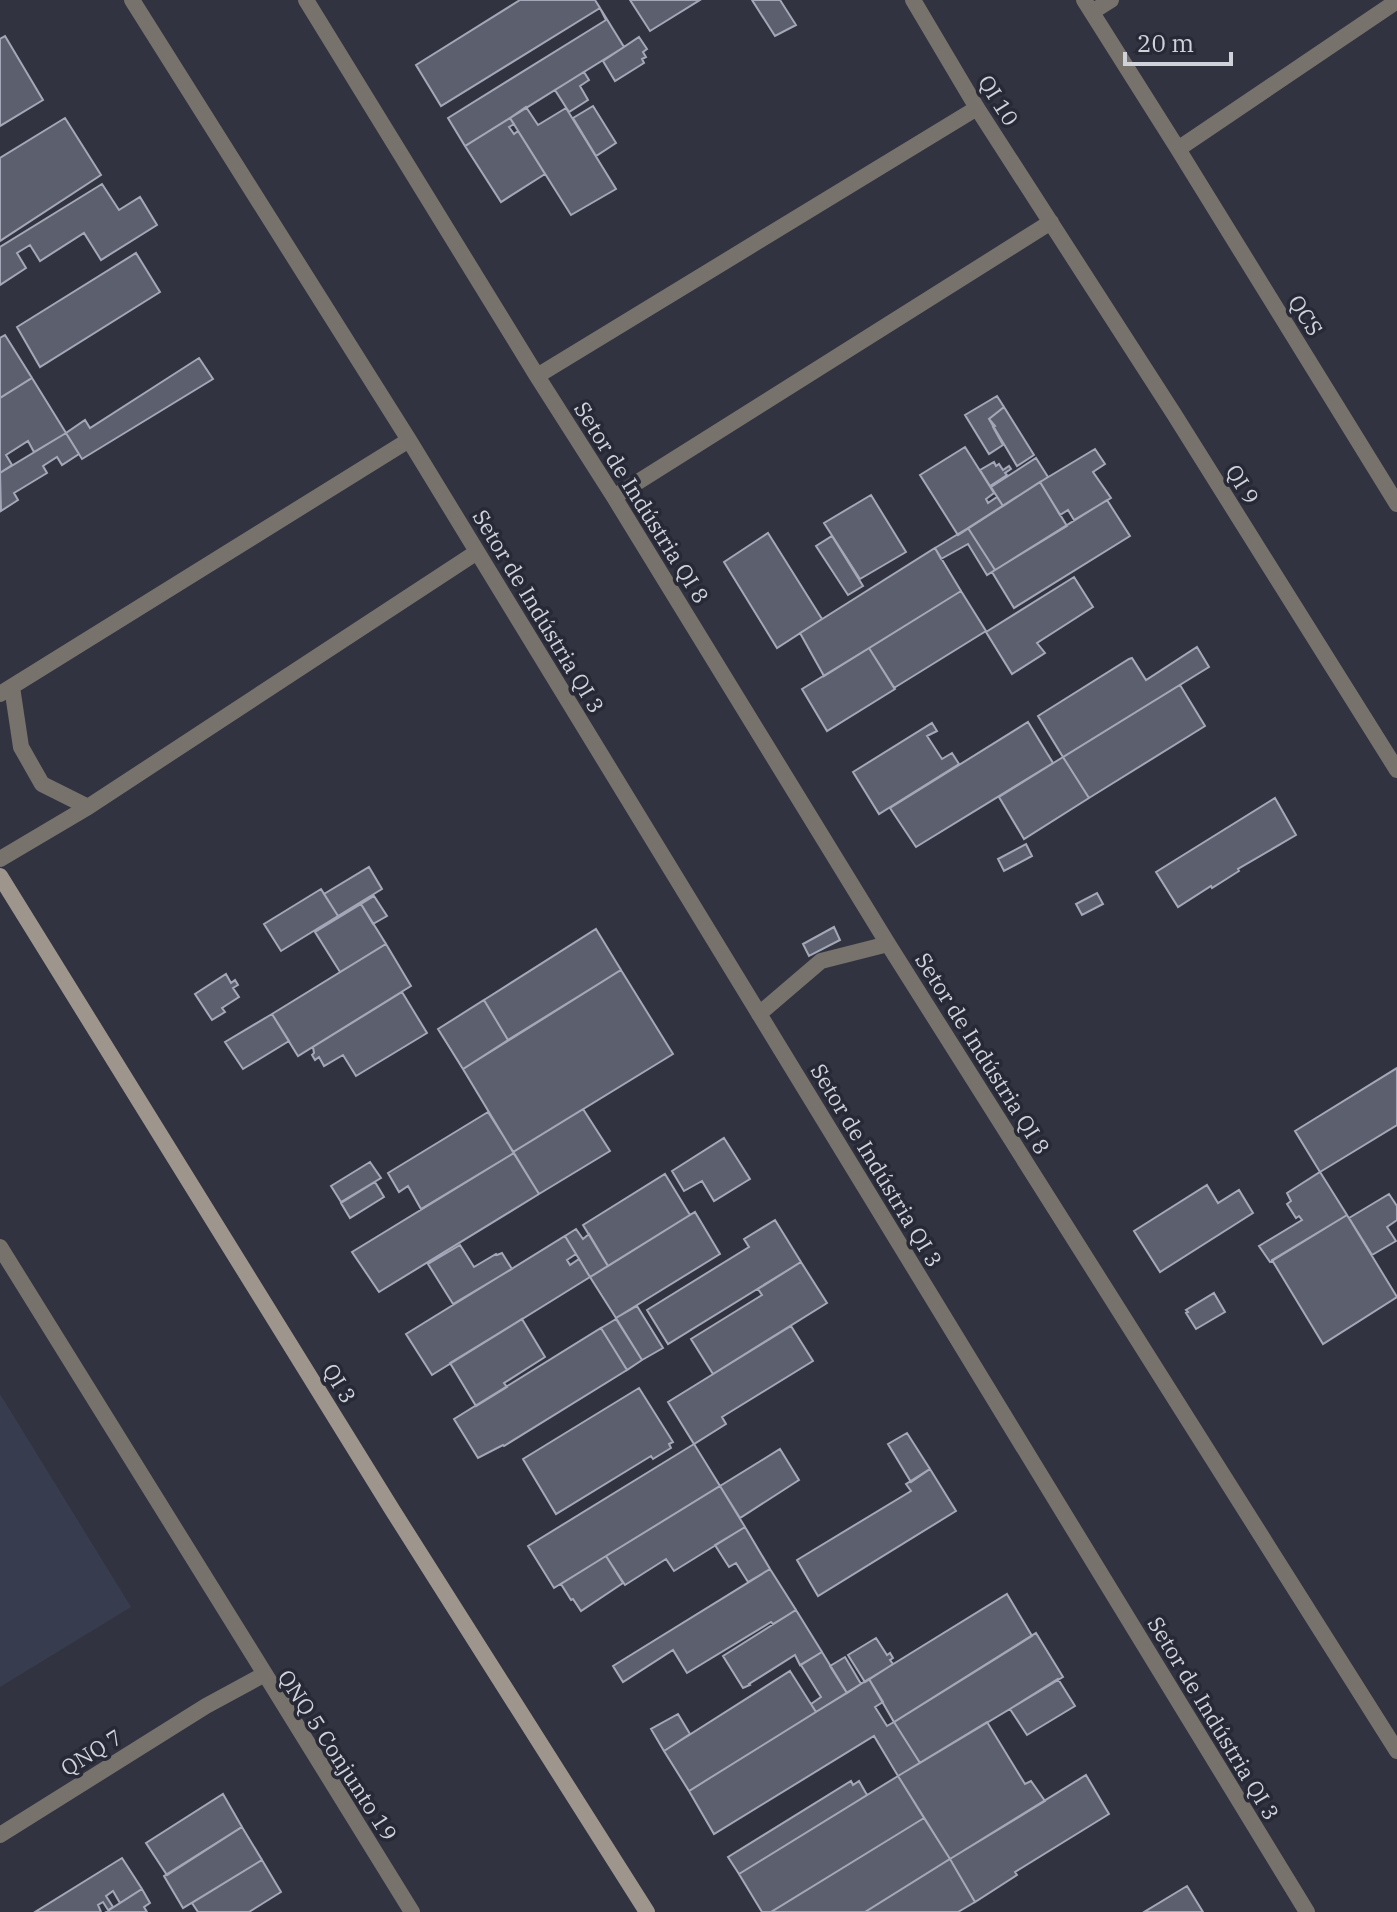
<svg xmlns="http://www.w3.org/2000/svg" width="1397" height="1912" viewBox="0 0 1397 1912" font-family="'IBM Plex Serif',serif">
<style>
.built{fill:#383c4f}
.building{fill:#5c5f6d;stroke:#a4a7b7;stroke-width:2}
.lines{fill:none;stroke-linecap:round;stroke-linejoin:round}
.street{stroke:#78726d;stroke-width:16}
.secondary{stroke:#9e958d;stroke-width:16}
.labels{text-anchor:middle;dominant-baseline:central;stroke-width:7;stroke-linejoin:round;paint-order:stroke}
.street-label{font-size:22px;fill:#d0d2da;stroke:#272936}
</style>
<rect width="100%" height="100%" fill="#313341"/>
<path class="built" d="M0 1394 131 1607 0 1687Z"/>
<path class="building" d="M520 0H595L600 8 441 106 416 65Z
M630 0H700L650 31Z
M752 0H780L796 25 775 36Z
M600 8 624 47 465 146 448 118 606 20Z
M5 36 43 100 0 126V39Z
M639 37 647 49 643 52 646 57 642 59 644 63 615 81 603 61Z
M584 72 589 80 580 86 588 100 569 112 555 90Z
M593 106 616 143 596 156 573 118Z
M526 107 538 125 566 108 616 189 571 215 510 118Z
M65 118 101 175 0 241V158Z
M510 118 514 124 509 127 514 134 518 131 545 174 501 202 465 146Z
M102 184 119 210 140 197 157 225 101 260 84 233 40 261 30 245 17 253 26 268 0 285V247Z
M136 253 160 292 40 367 17 327Z
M5 335 32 378 0 398V338Z
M199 358 213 379 82 459 66 433 85 420 90 428Z
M32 378 66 433 34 452 28 441 6 455 12 465 0 473V398Z
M997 396 1004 407 989 419 995 426 993 427 1003 445 989 454 965 415Z
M1004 407 1034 455 1017 466 989 419Z
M66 433 79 454 62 465 57 457 43 466 47 473 14 493 18 500 1 511 0 473Z
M965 447 994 493 986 499 988 503 997 497 1003 506 958 535 920 475Z
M1095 449 1105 464 1093 472 1111 498 1074 520 1068 510 1060 515 1040 482Z
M1036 458 1048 477 1003 506 991 487Z
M994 462 996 466 999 464 1003 470 1009 466 1011 469 1005 473 1007 475 990 486 980 470Z
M1040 482 1067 526 995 570 968 528Z
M871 495 906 552 860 579 824 523Z
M1107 500 1130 536 1014 608 992 572Z
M968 528 995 570 987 575 968 544 941 559 935 548Z
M768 533 822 619 777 648 724 562Z
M832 536 863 586 848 595 816 546Z
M935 548 961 591 824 676 800 633Z
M1074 577 1093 607 1037 643 1045 653 1012 674 986 632Z
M961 591 986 631 894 688 869 648Z
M1197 647 1209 667 1063 757 1038 716 1129 659 1132 658 1146 680Z
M869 648 895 689 827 731 802 689Z
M1180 685 1205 726 1089 798 1063 757Z
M1028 722 1053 763 916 847 890 808Z
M932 723 937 731 927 736 942 759 952 753 959 764 879 814 853 772Z
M1063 757 1089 798 1024 839 999 797Z
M1275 798 1296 835 1238 869 1239 871 1212 888 1211 886 1178 907 1156 872Z
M1026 844 1032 856 1004 871 998 859Z
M369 867 382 889 338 916 324 894Z
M321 889 338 916 281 951 264 924Z
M1097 893 1103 904 1082 915 1076 904Z
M374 896 387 916 373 924 361 904Z
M361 904 386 944 340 972 315 932Z
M834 927 840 940 809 956 803 944Z
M596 929 621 970 508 1040 484 1000Z
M386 944 411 986 298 1056 272 1014Z
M621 970 673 1054 513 1152 463 1069Z
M226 974 231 983 235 980 238 985 233 988 239 997 222 1008 225 1012 212 1020 195 994Z
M402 992 427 1033 356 1076 343 1055 324 1066 319 1057 315 1060 312 1055 314 1053 313 1047Z
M484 1000 508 1040 463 1069 438 1029Z
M272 1014 289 1041 243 1069 225 1042Z
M1397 1068V1125L1320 1172 1295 1131Z
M583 1109 610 1151 539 1194 513 1152Z
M488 1112 514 1153 421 1209 408 1186 399 1192 388 1173Z
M724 1138 750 1179 714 1201 702 1181 684 1191 672 1171Z
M514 1153 539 1194 379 1292 352 1252Z
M370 1162 381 1178 341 1202 331 1186Z
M1320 1172 1347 1215 1270 1262 1259 1246 1302 1220 1299 1216 1296 1218 1287 1204 1291 1201 1287 1193Z
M665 1174 690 1215 608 1266 583 1225Z
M375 1182 384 1197 350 1218 341 1203Z
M1207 1185 1218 1203 1239 1190 1253 1213 1160 1272 1134 1231Z
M1389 1194 1397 1206V1220L1387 1227 1396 1241 1372 1255 1349 1218Z
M695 1212 720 1254 616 1318 590 1277Z
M1347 1215 1397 1297 1323 1344 1272 1260Z
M775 1220 801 1262 668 1344 647 1310 749 1247 744 1239Z
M576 1229 583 1239 589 1234 608 1266 590 1277 565 1236Z
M565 1236 576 1254 567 1260 570 1265 579 1259 590 1277 432 1375 406 1334Z
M460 1245 474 1267 496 1254 497 1255 502 1253 512 1269 453 1304 428 1264Z
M801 1262 827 1303 713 1374 691 1339 762 1295 758 1289Z
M1214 1293 1225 1312 1196 1329 1186 1313 1188 1312 1186 1310Z
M637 1306 663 1348 642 1360 616 1318Z
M522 1319 545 1357 504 1383 507 1387 476 1406 450 1363Z
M616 1319 642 1360 627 1370 601 1328Z
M791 1326 813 1361 722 1417 726 1424 694 1444 668 1402Z
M601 1328 627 1370 504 1446 503 1445 478 1458 454 1419Z
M639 1388 673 1442 669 1444 671 1448 653 1459 651 1456 556 1514 523 1459Z
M907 1433 930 1469 911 1482 888 1444Z
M694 1444 720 1486 554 1588 528 1546Z
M780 1449 799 1480 740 1518 720 1486Z
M930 1469 956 1511 818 1596 797 1560 911 1491 906 1484Z
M720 1486 745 1527 674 1571 666 1559 625 1585 606 1556Z
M745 1527 770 1569 748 1582 736 1563 729 1567 715 1545Z
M606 1556 623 1583 581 1611 573 1599 571 1600 561 1584Z
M770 1569 796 1610 773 1624 771 1622 687 1673 673 1650 623 1682 613 1666Z
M1007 1594 1032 1636 894 1722 869 1679Z
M796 1610 822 1652 800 1665 795 1655 749 1684 750 1685 743 1688 723 1656Z
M1036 1633 1063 1677 920 1763 894 1722Z
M876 1638 887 1655 890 1653 893 1658 890 1660 893 1664 865 1682 848 1655Z
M822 1652 847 1693 816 1712 811 1704 821 1697 801 1665Z
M845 1657 861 1684 847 1693 830 1666Z
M790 1671 816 1712 689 1791 664 1751Z
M869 1679 883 1702 875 1707 887 1726 894 1722 920 1763 898 1776 874 1736 714 1834 689 1791Z
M1058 1679 1075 1706 1027 1735 1010 1709Z
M678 1714 690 1734 664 1751 651 1729Z
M987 1722 1025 1784 1031 1781 1045 1801 950 1859 898 1776Z
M1086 1775 1109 1814 1015 1872 1017 1875 975 1902 950 1859Z
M898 1776 924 1818 771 1912H762L739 1874Z
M851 1781 853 1785 859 1781 867 1795 739 1874 728 1857Z
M223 1794 242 1827 167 1875 146 1843Z
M924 1818 950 1859 865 1912H771Z
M242 1827 262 1860 183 1908 164 1876Z
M122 1858 142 1889 120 1903 113 1891 106 1896 113 1907 108 1910 103 1902 98 1905 101 1912H35Z
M950 1859 975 1902 958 1912H865Z
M262 1860 281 1892 249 1912H198L192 1903Z
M1187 1886 1203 1912H1144Z
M142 1889 150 1903 144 1907 147 1912H106Z"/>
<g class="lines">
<path class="street" d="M132 0 409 440 1307 1912
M306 0 537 376 614 497 888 944 1397 1751
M913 0 977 108 1174 414 1397 770
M1084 0 1178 149 1397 504
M1092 12 1111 0
M1178 149 1397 1
M537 376 977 108
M614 497 1051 222
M12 687 21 747 42 784 88 807
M0 694 409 440
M0 859 88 807 477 552
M759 1014 821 961 888 944
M0 1247 265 1674
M0 1835 206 1706 265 1674 412 1912"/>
<path class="secondary" d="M0 876 393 1511 647 1912"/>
</g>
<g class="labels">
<g class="street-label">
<text transform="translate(999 100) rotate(58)">QI 10</text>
<text transform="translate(1306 315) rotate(58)">QCS</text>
<text transform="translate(1243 484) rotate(58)">QI 9</text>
<text transform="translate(642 502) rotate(58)">Setor de Indústria QI 8</text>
<text transform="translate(539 611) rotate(59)">Setor de Indústria QI 3</text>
<text transform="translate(983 1053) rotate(58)">Setor de Indústria QI 8</text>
<text transform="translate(877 1165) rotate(59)">Setor de Indústria QI 3</text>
<text transform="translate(340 1383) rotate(58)">QI 3</text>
<text transform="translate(1214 1718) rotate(59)">Setor de Indústria QI 3</text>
<text transform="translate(91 1752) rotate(-32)">QNQ 7</text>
<text transform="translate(338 1755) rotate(57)">QNQ 5 Conjunto 19</text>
</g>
</g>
<path d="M1125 52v12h106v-12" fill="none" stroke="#d0d2da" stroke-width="4"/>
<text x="1137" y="52" font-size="24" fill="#d0d2da" stroke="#272936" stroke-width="6" paint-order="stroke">20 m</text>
</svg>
